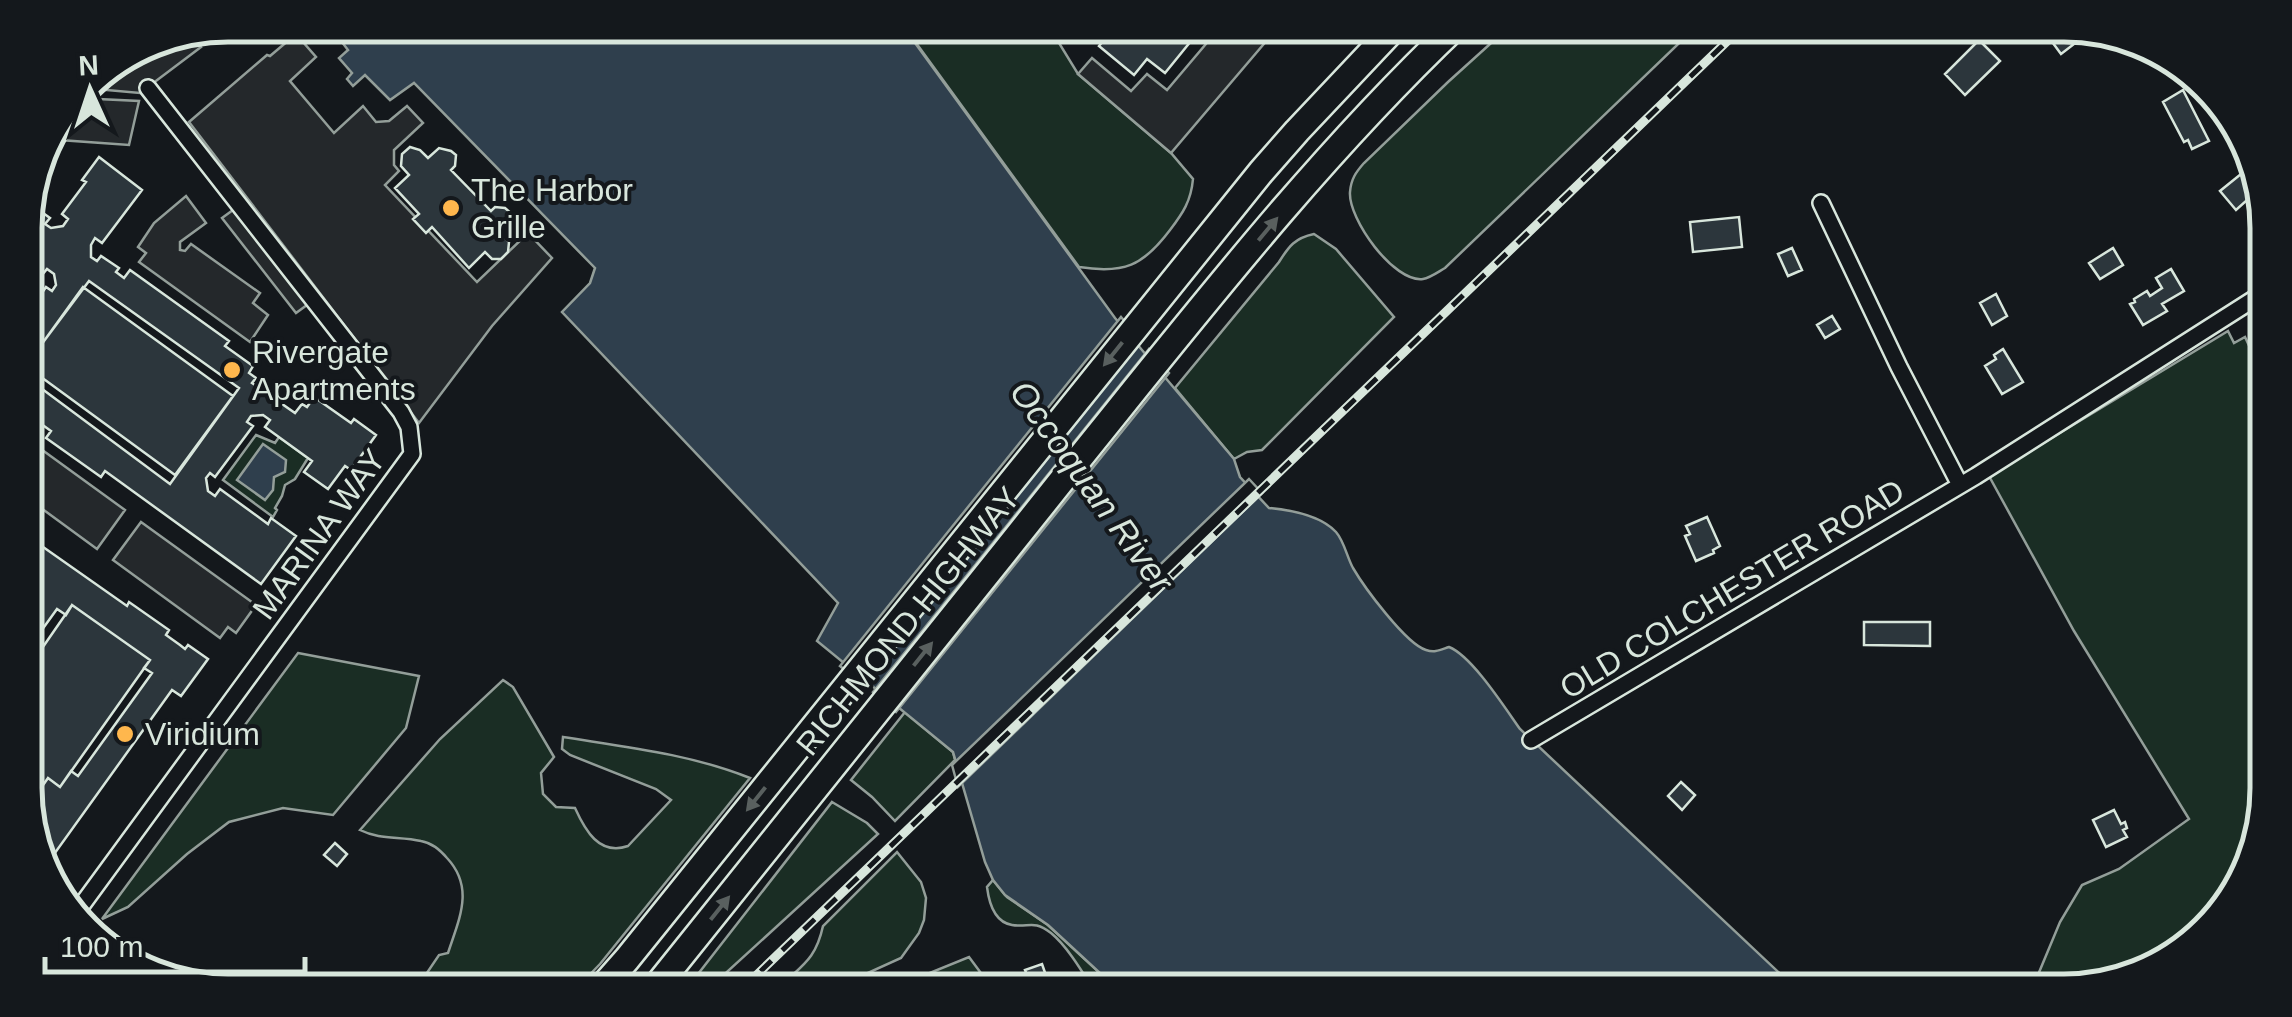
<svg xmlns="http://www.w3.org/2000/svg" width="2292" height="1017" viewBox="0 0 2292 1017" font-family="Helvetica,sans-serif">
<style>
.green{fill:#1a2d24;stroke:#939e99;stroke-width:2.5}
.parking{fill:#24282b;stroke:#939e99;stroke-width:2.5}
.water{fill:#2f3f4d;stroke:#939e99;stroke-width:2.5}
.pier{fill:#14181c;stroke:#939e99;stroke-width:2.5}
.building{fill:#2c363c;stroke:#d8e6dc;stroke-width:2.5}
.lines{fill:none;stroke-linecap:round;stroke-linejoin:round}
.street-casing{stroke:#d8e6dc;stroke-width:20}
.primary-casing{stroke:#d8e6dc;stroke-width:30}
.street{stroke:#14181c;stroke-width:15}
.primary{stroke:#14181c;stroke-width:25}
.rail-casing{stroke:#d8e6dc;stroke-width:9}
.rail{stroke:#14181c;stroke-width:5;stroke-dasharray:15;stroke-linecap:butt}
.oneway{fill:#59605f}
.poi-dot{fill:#ffb74d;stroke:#14181c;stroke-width:4}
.labels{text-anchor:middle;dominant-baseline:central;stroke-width:8;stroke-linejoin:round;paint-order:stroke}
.poi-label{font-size:32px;fill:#d8e6dc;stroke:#14181c;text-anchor:start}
.street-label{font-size:32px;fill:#d8e6dc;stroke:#14181c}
.water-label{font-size:35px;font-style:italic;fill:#d8e6dc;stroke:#14181c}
.rim{fill:none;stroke:#d8e6dc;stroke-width:5}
</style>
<rect width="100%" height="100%" fill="#14181c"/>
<path class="green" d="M903 25H1078L1059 43 1078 74 1171 153 1193 179C1191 201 1183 213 1170 230 1143 266 1124 274 1079 267Z
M1511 25H1698L1445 268C1438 272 1430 278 1423 279 1394 283 1348 219 1350 192 1351 179 1356 172 1364 163L1448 82Z
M1314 234 1336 249 1394 317 1262 450 1247 452 1234 459 1175 388 1279 262C1289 246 1295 238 1314 234Z
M2228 331 2234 343 2245 337 2266 382 2267 789 2251 867 2177 957 2076 992H2012L2035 982 2060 922 2082 885 2119 869 2189 819 2074 631 1989 476Z
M256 435 275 443 279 437 308 458 295 479 285 485 282 496 275 508 277 510 273 517 223 480Z
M298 653 419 676 406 728 333 815 283 808 229 822 187 854 128 907 102 919Z
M503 680 513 687 554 757 541 773 543 794 556 807 575 808C585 830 599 856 628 846L671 800 656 789 570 755 562 749 563 737C626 747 690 754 750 778L600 964 573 992H414L439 955 448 953C459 919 475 888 447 858 439 849 432 843 421 841 400 836 380 840 360 830L440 739Z
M905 712 953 752 955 760 895 821 872 797 851 780Z
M832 802 867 823 878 834 705 992H684Z
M897 852 921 882 926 898 924 920 919 933 901 958 826 992H775C799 966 815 963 823 926Z
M993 880 1007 897 1048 925 1114 986 1117 992H1095C1083 973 1068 947 1051 933 1033 919 1029 928 1012 925 994 922 989 903 987 887Z
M969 957 995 992H883Z"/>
<path class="parking" d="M1222 25H1280L1171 153 1078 74 1092 58 1131 91 1147 74 1167 90Z
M189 33 201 47 140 93 84 88 94 76 151 40Z
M296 34 316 57 290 81 334 133 363 106 376 122 389 121 407 106 423 123 394 150V165L399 171 385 185 477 282 528 233 552 258 492 326 419 423 189 122 267 55 270 56Z
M77 98 139 101 129 145 60 140 61 127 57 126 58 124Z
M186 196 206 223 180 242V250L185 251 191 244 260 293 253 303 268 315 250 342 139 262 146 253 138 247 154 223Z
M233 210 307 305 296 313 222 218Z
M34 444 125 510 97 549 26 497V455Z
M141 522 256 605 236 633 228 627 220 638 113 560Z"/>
<path class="water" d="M329 25H902L1115 318 1234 459 1240 477 1269 508C1290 510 1321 516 1336 532 1344 541 1347 557 1353 568 1364 587 1406 644 1426 650 1435 653 1440 650 1449 647 1472 656 1505 708 1520 729L1790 983 1808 992H1117L1114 986 1048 925 1005 895 993 880 985 862 953 752 817 641 838 603 562 312 590 283 595 268 414 83 390 100 365 75 353 86 347 79 352 73 339 58 348 50Z
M263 444 286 460 285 472 274 477 273 490 265 500 237 480Z"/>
<path class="pier" d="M1121 317 1141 341 864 686 840 666Z
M1149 349 1169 373 896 712 873 692Z
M1249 479 1262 493 958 787 952 765Z"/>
<path class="building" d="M1116 25H1204L1165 73 1147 59 1134 75 1099 46Z
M2060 25H2063L2091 31 2061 54 2047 35Z
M1979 40 2000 61 1965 95 1945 74Z
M2183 90 2209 141 2192 149 2188 140 2184 142 2163 102Z
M410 147 420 150 428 158 439 148 451 151 456 155 455 166 451 170 491 211 495 207 505 208 512 214V224L501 234 509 242 508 252 501 259H492L485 252 469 268 432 227 426 233 413 219 419 214 395 188 409 175 401 166 402 154Z
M99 157 142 190 102 243 95 238 91 245V257L97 261 101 256 119 268 116 272 124 278 130 270 229 341 225 346 253 366 249 373 256 378 252 383 295 413 302 404 307 407 314 397 351 423 354 419 376 435 351 470 345 466 328 489 304 472 312 461 265 427 270 420 263 415 251 416 247 422 253 426 215 477 210 473 206 478 208 491 215 496 220 489 268 524 271 518 296 536 261 584 105 471 101 477 46 438 51 431 26 413V377L170 484 239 388 89 281 26 365V316L46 287 52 291 56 285 54 274 47 269 42 275 26 263 25 215 29 203 50 218 45 224 51 228 63 226 68 219 62 214 86 182 82 180Z
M2241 174 2246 180 2252 175 2261 191 2250 202 2247 200 2236 210 2220 191Z
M1739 217 1742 247 1693 252 1690 222Z
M1792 248 1802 270 1788 276 1778 254Z
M2113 248 2123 265 2100 279 2089 263Z
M2171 269 2184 291 2162 304 2167 311 2143 325 2130 304 2135 302 2134 299 2147 291 2150 296 2162 288 2156 278Z
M83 287 233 396 175 475 26 366Z
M1996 294 2007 316 1992 325 1980 303Z
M1832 316 1840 329 1825 338 1817 325Z
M2003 349 2023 382 2002 394 1985 366 1996 359 1994 355Z
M1707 517 1720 546 1713 550 1714 553 1696 561 1685 536 1690 534 1686 526Z
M26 535 127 606 129 602 169 630 166 635 180 645 185 649 188 645 208 659 181 696 172 690 47 864 27 815V808L48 778 60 787 71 771 78 776 152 673 144 668 150 660 72 605 66 615 57 609 26 652V602L29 604 32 600 31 593 26 589Z
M72 605 150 660 60 787 48 778 43 785 27 774V670Z
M1864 622H1930V646L1864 645Z
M1681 782 1695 795 1682 810 1668 796Z
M2114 810 2121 824 2125 822 2127 828 2123 830 2127 837 2106 847 2093 820Z
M335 843 347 854 337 866 324 855Z
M1042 964 1051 990 1034 992 1025 970Z"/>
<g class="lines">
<g class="street-casing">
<path id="street" d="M1821 203 1899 367 1960 485
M1531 740 1976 476 2265 292
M73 917 412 454 409 427 401 412 148 88"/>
</g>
<g class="primary-casing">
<path id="primary" d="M598 992 627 959 1261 172 1297 131 1397 25
M652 992C793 816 934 641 1074 465 1196 314 1316 159 1457 25"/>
</g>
<use href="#street" class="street"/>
<use href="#primary" class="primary"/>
<g class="rail-casing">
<path id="rail" d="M739 992 1744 25"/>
</g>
<use href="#rail" class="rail"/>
</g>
<defs><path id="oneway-solid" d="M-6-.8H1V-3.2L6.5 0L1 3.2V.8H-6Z" transform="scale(2.5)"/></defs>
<g class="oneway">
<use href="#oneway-solid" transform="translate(1268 229) rotate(-50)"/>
<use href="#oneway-solid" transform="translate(1113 354) rotate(129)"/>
<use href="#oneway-solid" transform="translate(923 654) rotate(-51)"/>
<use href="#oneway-solid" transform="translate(756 799) rotate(129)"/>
<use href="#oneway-solid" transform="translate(720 908) rotate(-51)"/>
</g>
<g class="poi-dot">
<circle cx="451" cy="208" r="10"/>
<circle cx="232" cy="370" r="10"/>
<circle cx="125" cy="734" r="10"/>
</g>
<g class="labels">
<g class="poi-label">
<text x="471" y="190">The Harbor<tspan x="471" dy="37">Grille</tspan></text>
<text x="252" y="352">Rivergate<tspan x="252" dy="37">Apartments</tspan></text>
<text x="145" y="734">Viridium</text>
</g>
<g class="street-label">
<text transform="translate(319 534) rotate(-54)">MARINA WAY</text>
<text transform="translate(1732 589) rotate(-31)">OLD COLCHESTER ROAD</text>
<text transform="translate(908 621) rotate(-51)">RICHMOND HIGHWAY</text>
</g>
<g class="water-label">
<text transform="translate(1092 486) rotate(54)">Occoquan River</text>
</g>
</g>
<path d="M0 0H2292V1017H0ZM228 42H2064A186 186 0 0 1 2250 228V788A186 186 0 0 1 2064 974H228A186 186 0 0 1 42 788V228A186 186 0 0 1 228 42Z" fill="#14181c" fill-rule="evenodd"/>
<path class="rim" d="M228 42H2064A186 186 0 0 1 2250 228V788A186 186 0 0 1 2064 974H228A186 186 0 0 1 42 788V228A186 186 0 0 1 228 42Z"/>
<g transform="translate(90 90) rotate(357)" stroke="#14181c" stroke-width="8" paint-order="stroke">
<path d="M0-8L18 38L0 25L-18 38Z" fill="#d8e6dc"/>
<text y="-15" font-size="28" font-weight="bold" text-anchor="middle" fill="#d8e6dc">N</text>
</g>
<path d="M45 957v15h260v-15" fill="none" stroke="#d8e6dc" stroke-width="5"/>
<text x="60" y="957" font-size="30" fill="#d8e6dc" stroke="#14181c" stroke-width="8" paint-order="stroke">100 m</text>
</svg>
